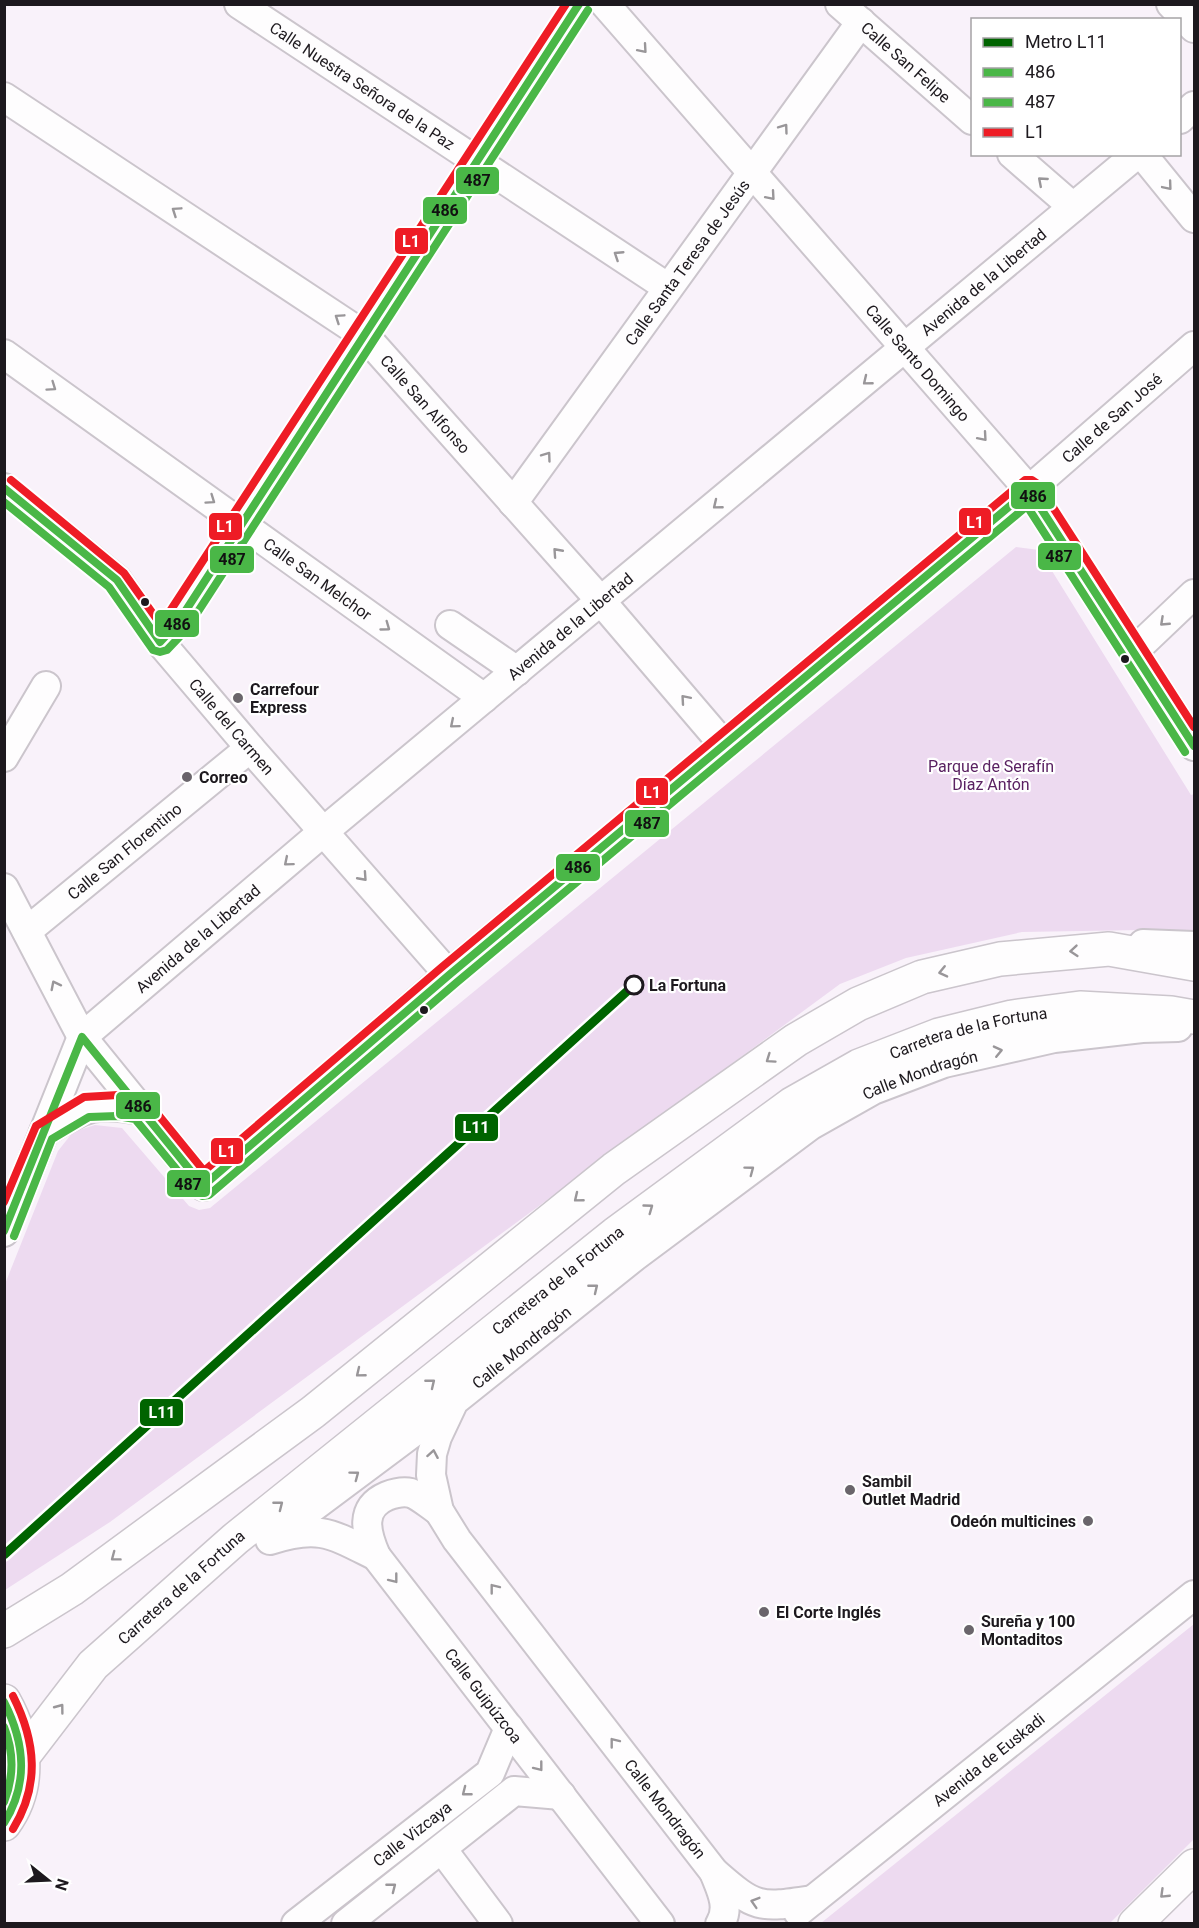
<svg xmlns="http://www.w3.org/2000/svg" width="1199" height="1928" viewBox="0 0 1199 1928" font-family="Roboto,sans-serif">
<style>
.green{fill:#eddaf0}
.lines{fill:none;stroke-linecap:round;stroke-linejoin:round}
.street-casing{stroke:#cbc5cc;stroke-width:32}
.primary-casing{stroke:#cbc5cc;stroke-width:36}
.highway-casing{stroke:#cbc5cc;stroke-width:36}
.street{stroke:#fefdfe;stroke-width:28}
.primary{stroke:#fefdfe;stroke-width:33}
.highway{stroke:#fefdfe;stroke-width:33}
.bus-1-casing{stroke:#fff;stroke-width:12}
.bus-2-casing{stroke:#fff;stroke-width:12}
.bus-3-casing{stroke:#fff;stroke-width:12}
.bus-1{stroke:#4ab747;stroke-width:8}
.bus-2{stroke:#4ab747;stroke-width:8}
.bus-3{stroke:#ee1c25;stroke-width:8}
.metro-1-casing{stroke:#fff;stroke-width:14}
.metro-1{stroke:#006400;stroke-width:9}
.oneway{stroke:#999699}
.bus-dot{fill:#1d191e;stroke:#fff;stroke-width:2}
.poi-dot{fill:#6a656b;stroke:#fff;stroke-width:2}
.stop-dot{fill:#fff;stroke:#1d191e;stroke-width:3}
.labels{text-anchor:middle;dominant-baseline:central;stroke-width:4.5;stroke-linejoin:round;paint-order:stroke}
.street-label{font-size:16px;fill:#1d191e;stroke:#fff}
.poi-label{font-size:16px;font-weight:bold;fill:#1d191e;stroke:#fff;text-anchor:start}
.park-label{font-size:16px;fill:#5a2262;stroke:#fff}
.stop-label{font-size:16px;font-weight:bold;fill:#1d191e;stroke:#fff;text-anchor:start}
.line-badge{stroke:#fff;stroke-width:2}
.badge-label{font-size:16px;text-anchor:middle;font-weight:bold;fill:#fff}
.pale-badge-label{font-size:16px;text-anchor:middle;font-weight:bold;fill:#111}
</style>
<rect width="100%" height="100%" fill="#f9f2fa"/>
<path class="green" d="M1016 547 1039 550 1191 795 1194 794V934L1141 930 1022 932 906 958 840 984 110 1522 5 1590V1284L58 1151 73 1132 95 1125 122 1128 189 1206 199 1210 210 1208Z
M1194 1624V1839L1110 1923H821Z"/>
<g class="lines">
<g class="street-casing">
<g id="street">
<path id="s1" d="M239 4 667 287"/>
<path id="s2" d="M605 4 1029 490 1194 746"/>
<path id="s3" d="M840 4 972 120"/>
<path d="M1171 4 1194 28"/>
<path id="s4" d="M4 97 365 336 600 600 723 744"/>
<path d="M1180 119 1194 106"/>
<path d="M1012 154 1073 207"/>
<path d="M1142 154 1194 218"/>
<path id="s5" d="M4 354 484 698"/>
<path id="s6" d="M4 488 117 580 160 642 250 748 449 975"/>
<path id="s7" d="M513 503 861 22"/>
<path d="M450 625 517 671"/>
<path d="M160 642 177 624 579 4"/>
<path d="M1134 651 1194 594"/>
<path d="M4 757 46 686"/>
<path id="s8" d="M4 888 82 1037 203 1186 433 988 1029 490 1194 346"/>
<path id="s9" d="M27 931 250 748"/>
<path d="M1143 944 1194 946"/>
<path d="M44 1132C85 1108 92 1101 141 1110"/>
<path id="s10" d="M4 1232 82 1037 323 832 1137 154"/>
<path d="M277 1534 451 1404"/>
<path id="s11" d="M270 1540C319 1524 332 1534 376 1556L660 1924"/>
<path d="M376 1556C366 1533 359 1508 387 1496 395 1493 402 1491 411 1493 420 1496 431 1506 439 1511"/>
<path d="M442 1849 498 1924"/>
<path d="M714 1872C720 1888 731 1907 720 1924"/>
<path id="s12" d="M813 1900C759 1908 756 1909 714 1872L457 1540 439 1511 431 1475 432 1454 437 1437 454 1401 634 1257 811 1125 873 1090 944 1063 1054 1038 1142 1028 1178 1027"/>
<path id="s13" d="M798 1912 1194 1595"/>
<path id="s14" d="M296 1924 490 1773 509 1728"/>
<path d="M346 1924 514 1791 561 1795"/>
</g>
</g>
<g class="primary-casing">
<g id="primary">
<path d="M4 1631 72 1589 313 1412 614 1169 796 1040 858 1004 922 977 1000 959 1109 949 1194 964"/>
<path d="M4 1701C26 1740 32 1786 4 1824"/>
<path id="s15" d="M24 1755 93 1665 235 1539 615 1234 792 1104 859 1066 939 1035 1012 1017 1080 1008 1171 1013 1194 1017"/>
</g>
</g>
<g class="highway-casing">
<path id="highway" d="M1135 1924 1194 1866"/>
</g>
<use href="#street" class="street"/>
<use href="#primary" class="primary"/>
<use href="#highway" class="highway"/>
<g class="bus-1-casing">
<path id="bus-1" d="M4 488 117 580 160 642 177 624 579 4
M4 1231 82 1037 203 1186 449 975 1029 490 1194 746
M4 1702C25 1743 29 1783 4 1823"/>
</g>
<g class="bus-2-casing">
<path id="bus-2" d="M4 502 109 587 153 650 160 652 167 650 186 630 588 10
M14 1236 52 1139 89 1117 117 1116 135 1119 196 1193 202 1196 209 1195 456 983 1027 506 1185 752
M4 1727C14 1752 14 1777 4 1802"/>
</g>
<g class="bus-3-casing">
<path id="bus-3" d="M11 480 124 573 161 625 566 4
M4 1202 36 1126 84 1097 118 1095 147 1101 204 1171 442 967 1025 480H1032L1038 484 1194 727
M13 1829C40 1785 36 1742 13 1696"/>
</g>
<use href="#bus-1" class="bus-1"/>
<use href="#bus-2" class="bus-2"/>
<use href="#bus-3" class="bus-3"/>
<g class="metro-1-casing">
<path id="metro-1" d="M4 1555 634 985"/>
</g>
<use href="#metro-1" class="metro-1"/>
</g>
<defs><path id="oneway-chevron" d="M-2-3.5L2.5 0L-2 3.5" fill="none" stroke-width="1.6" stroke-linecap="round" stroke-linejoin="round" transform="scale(1.5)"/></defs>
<g class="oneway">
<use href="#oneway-chevron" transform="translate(643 49) rotate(49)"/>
<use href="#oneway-chevron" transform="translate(784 128) rotate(-54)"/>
<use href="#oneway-chevron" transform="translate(1042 181) rotate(-139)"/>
<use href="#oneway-chevron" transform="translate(1168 186) rotate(50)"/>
<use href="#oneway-chevron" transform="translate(771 196) rotate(49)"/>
<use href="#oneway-chevron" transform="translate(176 211) rotate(-146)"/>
<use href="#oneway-chevron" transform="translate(618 255) rotate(-147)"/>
<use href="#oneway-chevron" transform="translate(339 318) rotate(-146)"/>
<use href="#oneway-chevron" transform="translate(867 381) rotate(141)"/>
<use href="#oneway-chevron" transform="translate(52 387) rotate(35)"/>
<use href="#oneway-chevron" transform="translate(983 437) rotate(49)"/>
<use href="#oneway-chevron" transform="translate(547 456) rotate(-54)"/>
<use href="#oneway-chevron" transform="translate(211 500) rotate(35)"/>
<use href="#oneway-chevron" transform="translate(717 505) rotate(141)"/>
<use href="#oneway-chevron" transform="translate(557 552) rotate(-132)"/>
<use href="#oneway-chevron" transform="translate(1164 622) rotate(137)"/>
<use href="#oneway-chevron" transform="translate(386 627) rotate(36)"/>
<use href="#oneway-chevron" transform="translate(685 699) rotate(-131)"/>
<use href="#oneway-chevron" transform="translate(454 724) rotate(140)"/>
<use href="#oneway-chevron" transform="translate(288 862) rotate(140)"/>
<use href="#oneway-chevron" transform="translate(363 877) rotate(48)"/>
<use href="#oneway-chevron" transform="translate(1074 951) rotate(175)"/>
<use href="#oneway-chevron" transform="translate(943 972) rotate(167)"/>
<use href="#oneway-chevron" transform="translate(55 985) rotate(-117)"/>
<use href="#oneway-chevron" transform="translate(998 1051) rotate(-13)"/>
<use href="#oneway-chevron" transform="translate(770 1059) rotate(145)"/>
<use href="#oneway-chevron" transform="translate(750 1170) rotate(-37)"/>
<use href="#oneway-chevron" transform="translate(578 1198) rotate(141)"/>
<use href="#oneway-chevron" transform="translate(649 1208) rotate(-36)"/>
<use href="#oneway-chevron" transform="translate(594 1288) rotate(-39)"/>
<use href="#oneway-chevron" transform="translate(360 1373) rotate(141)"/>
<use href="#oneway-chevron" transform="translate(431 1383) rotate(-39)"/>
<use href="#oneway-chevron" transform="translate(433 1454) rotate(-80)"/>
<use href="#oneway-chevron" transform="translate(355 1475) rotate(-37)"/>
<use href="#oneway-chevron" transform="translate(279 1505) rotate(-38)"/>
<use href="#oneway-chevron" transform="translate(115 1557) rotate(143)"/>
<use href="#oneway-chevron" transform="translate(394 1579) rotate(52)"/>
<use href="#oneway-chevron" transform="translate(494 1588) rotate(-128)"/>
<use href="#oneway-chevron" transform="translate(60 1708) rotate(-53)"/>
<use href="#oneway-chevron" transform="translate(614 1742) rotate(-128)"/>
<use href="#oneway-chevron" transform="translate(539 1767) rotate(52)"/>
<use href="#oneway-chevron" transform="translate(466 1792) rotate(142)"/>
<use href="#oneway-chevron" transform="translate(392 1887) rotate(-38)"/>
<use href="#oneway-chevron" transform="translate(1164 1894) rotate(136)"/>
<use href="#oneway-chevron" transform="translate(755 1902) rotate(-163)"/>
</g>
<g class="bus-dot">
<circle cx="145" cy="602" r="5"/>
<circle cx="1125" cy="659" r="5"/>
<circle cx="424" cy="1010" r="5"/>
</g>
<g class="poi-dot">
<circle cx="238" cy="698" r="6"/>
<circle cx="187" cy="777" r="6"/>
<circle cx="850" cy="1490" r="6"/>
<circle cx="1088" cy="1521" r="6"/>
<circle cx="764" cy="1612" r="6"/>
<circle cx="969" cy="1630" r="6"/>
</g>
<circle class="stop-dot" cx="634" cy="985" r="9"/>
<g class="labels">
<g class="street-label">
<text stroke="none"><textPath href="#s3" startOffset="88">Calle San Felipe</textPath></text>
<text stroke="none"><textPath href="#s1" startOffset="148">Calle Nuestra Señora de la Paz</textPath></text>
<text stroke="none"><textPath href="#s7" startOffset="297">Calle Santa Teresa de Jesús</textPath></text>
<text stroke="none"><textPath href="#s10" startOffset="1386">Avenida de la Libertad</textPath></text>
<text stroke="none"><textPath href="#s2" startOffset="476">Calle Santo Domingo</textPath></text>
<text stroke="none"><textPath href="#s4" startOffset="524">Calle San Alfonso</textPath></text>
<text stroke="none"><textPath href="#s8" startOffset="1550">Calle de San José</textPath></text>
<text stroke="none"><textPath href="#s5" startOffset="386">Calle San Melchor</textPath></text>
<text stroke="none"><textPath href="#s10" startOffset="848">Avenida de la Libertad</textPath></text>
<text stroke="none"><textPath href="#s6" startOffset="332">Calle del Carmen</textPath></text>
<text stroke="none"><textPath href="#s9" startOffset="126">Calle San Florentino</textPath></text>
<text stroke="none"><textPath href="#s10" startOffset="362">Avenida de la Libertad</textPath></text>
<text stroke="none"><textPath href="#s15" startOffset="1202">Carretera de la Fortuna</textPath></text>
<text stroke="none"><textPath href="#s12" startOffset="1251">Calle Mondragón</textPath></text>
<text stroke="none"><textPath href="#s15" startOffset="717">Carretera de la Fortuna</textPath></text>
<text stroke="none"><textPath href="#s12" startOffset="765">Calle Mondragón</textPath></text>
<text stroke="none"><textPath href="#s15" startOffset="231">Carretera de la Fortuna</textPath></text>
<text stroke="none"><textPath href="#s11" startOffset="288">Calle Guipúzcoa</textPath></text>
<text stroke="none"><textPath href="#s13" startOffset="244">Avenida de Euskadi</textPath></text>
<text transform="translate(665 1809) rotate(52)">Calle Mondragón</text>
<text stroke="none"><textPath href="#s14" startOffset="147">Calle Vizcaya</textPath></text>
</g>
<g class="poi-label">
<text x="250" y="689">Carrefour<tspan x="250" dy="18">Express</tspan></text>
<text x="199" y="777">Correo</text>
<text x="862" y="1481">Sambil<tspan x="862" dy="18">Outlet Madrid</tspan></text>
<text x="1076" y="1521" text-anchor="end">Odeón multicines</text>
<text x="776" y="1612">El Corte Inglés</text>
<text x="981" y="1621">Sureña y 100<tspan x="981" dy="18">Montaditos</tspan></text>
</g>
<g class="park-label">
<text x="991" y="766">Parque de Serafín<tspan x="991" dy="18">Díaz Antón</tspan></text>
</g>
<g class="stop-label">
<text x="649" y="985">La Fortuna</text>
</g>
</g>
<g class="line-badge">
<rect x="455" y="166" width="45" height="29" rx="6" fill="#4ab747"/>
<rect x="422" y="196" width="46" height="29" rx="6" fill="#4ab747"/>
<rect x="394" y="227" width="35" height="28" rx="6" fill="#ee1c25"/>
<rect x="1010" y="481" width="46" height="29" rx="6" fill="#4ab747"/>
<rect x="958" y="507" width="34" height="29" rx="6" fill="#ee1c25"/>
<rect x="208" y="512" width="35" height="29" rx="6" fill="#ee1c25"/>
<rect x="1037" y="542" width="45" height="29" rx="6" fill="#4ab747"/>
<rect x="209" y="545" width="46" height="29" rx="6" fill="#4ab747"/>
<rect x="154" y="609" width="46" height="29" rx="6" fill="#4ab747"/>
<rect x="635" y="777" width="34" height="29" rx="6" fill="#ee1c25"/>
<rect x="624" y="809" width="46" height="29" rx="6" fill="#4ab747"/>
<rect x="555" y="853" width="46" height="29" rx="6" fill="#4ab747"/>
<rect x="115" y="1091" width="46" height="29" rx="6" fill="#4ab747"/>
<rect x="454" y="1113" width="45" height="29" rx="6" fill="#006400"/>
<rect x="210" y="1137" width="34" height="28" rx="6" fill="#ee1c25"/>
<rect x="166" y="1169" width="45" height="29" rx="6" fill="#4ab747"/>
<rect x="139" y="1398" width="45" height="29" rx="6" fill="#006400"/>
</g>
<g class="badge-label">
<text x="411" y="247">L1</text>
<text x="975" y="528">L1</text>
<text x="225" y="532">L1</text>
<text x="652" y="798">L1</text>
<text x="476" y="1133">L11</text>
<text x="227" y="1157">L1</text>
<text x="162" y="1418">L11</text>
</g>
<g class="pale-badge-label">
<text x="477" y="186">487</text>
<text x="445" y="216">486</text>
<text x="1033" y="502">486</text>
<text x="1059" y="562">487</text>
<text x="232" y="565">487</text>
<text x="177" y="630">486</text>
<text x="647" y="829">487</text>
<text x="578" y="873">486</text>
<text x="138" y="1112">486</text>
<text x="188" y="1190">487</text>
</g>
<rect width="1199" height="1928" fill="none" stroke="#1d191e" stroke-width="12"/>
<rect x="971" y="18" width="210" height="138" fill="#ffffff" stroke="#a5a3a5" stroke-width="1.5"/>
<rect x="983" y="38" width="30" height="9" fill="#006400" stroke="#a5a3a5" stroke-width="1.5"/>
<text x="1025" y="48" font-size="18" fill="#1d191e">Metro L11</text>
<rect x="983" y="68" width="30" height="9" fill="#4ab747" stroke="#a5a3a5" stroke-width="1.5"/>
<text x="1025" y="78" font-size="18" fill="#1d191e">486</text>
<rect x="983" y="98" width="30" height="9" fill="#4ab747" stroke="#a5a3a5" stroke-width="1.5"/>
<text x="1025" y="108" font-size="18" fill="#1d191e">487</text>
<rect x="983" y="128" width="30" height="9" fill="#ee1c25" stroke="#a5a3a5" stroke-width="1.5"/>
<text x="1025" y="138" font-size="18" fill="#1d191e">L1</text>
<g transform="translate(48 1880) rotate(108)" stroke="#ffffff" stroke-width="4.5" paint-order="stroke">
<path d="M0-4.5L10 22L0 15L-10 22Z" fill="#1d191e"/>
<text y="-9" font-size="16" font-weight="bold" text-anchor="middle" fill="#1d191e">N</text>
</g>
</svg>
